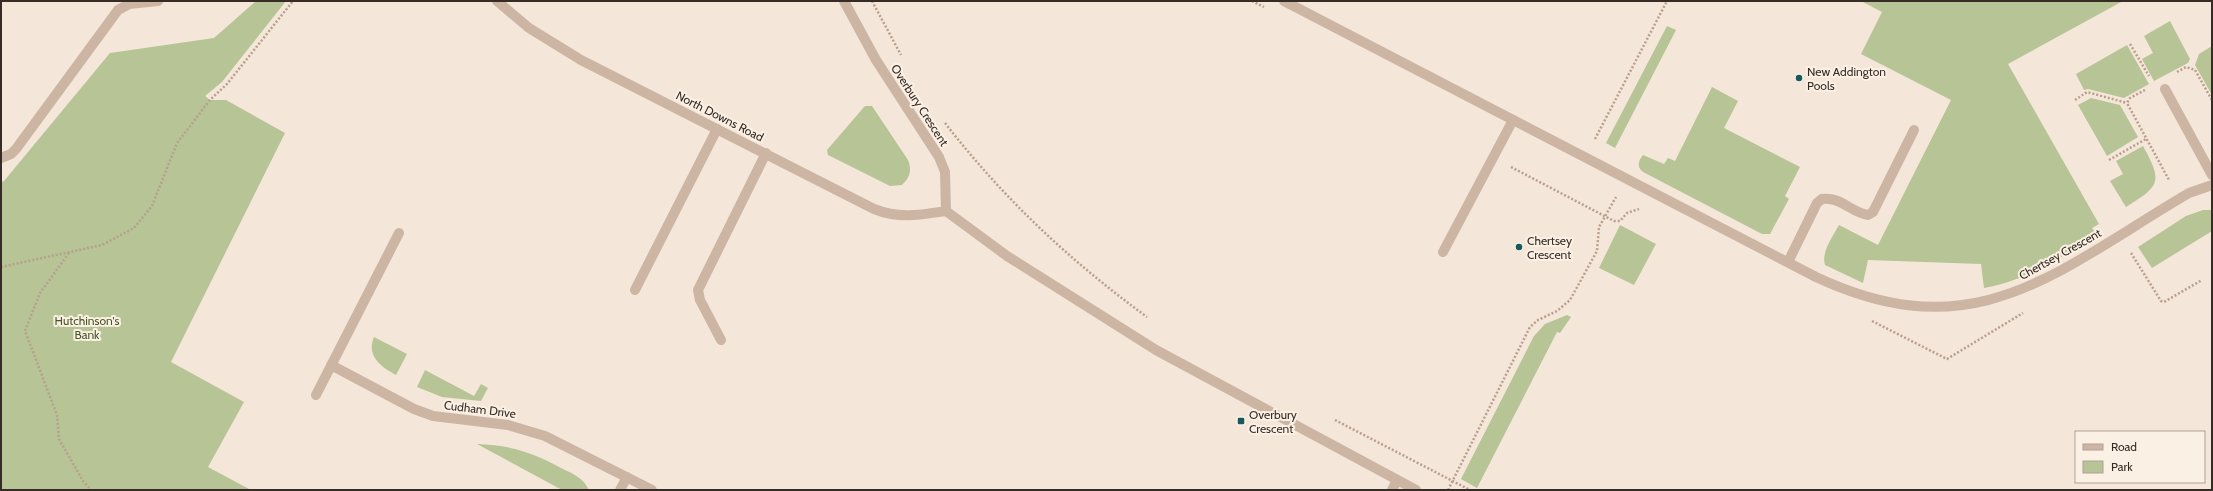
<svg xmlns="http://www.w3.org/2000/svg" width="2213" height="491" viewBox="0 0 2213 491" font-family="Cabin,sans-serif">
<style>
.green{fill:#b6c496}
.lines{fill:none;stroke-linecap:round;stroke-linejoin:round}
.path{stroke:#b99f8d;stroke-width:2.5;stroke-dasharray:2 2;stroke-linecap:butt}
.service{stroke:#cdb5a3;stroke-width:10}
.minor{stroke:#cdb5a3;stroke-width:10}
.poi-dot{fill:#175a5d;stroke:#fbf0e4;stroke-width:1.5}
.labels{text-anchor:middle;dominant-baseline:central;stroke-width:4;stroke-linejoin:round;paint-order:stroke}
.poi-label{font-size:12px;fill:#372b26;stroke:#fbf0e4;text-anchor:start}
.street-label{font-size:12px;fill:#372b26;stroke:#fbf0e4}
.park-label{font-size:12px;fill:#475827;stroke:#fbf0e4}
</style>
<rect width="100%" height="100%" fill="#f4e6d8"/>
<path class="green" d="M256 1H286L222 82 205 96 210 100H226L285 133 171 362 244 402 208 467 251 490H1V182L4 181 110 53 214 38Z
M1861 1H2123L2008 64 2099 224 2092 228 2097 235C2062 257 2025 281 1984 288L1981 264 1868 260 1863 283 1825 265C1821 252 1833 236 1839 225L1878 245 1951 100 1861 54 1882 12Z
M2170 21 2190 59 2188 63 2154 81 2142 59 2153 53 2144 36Z
M1667 26 1676 30 1615 148 1606 143Z
M2127 45 2149 84 2124 98 2088 89 2084 90 2076 74Z
M2212 46V95L2195 65 2199 54Z
M1712 87 1738 101 1724 128 1800 167 1785 196 1789 199 1770 234H1762L1645 173C1637 169 1637 162 1643 155L1664 164 1668 158 1675 161Z
M2091 98 2120 105 2138 137 2107 156 2078 105Z
M865 106H872L908 160C912 170 910 178 902 185L890 186 828 155 827 150Z
M2143 146C2163 182 2160 186 2126 207L2110 181 2123 174 2116 161Z
M2203 210H2212V231L2152 268 2138 247 2186 216Z
M1620 225 1656 244 1634 285 1599 268Z
M1567 315 1571 317 1560 333 1557 332 1477 488 1461 479 1534 336 1545 324Z
M374 337 407 354 396 375C381 367 366 356 374 337Z
M425 370 474 396 481 384 488 388 481 401 442 397 417 387Z
M477 444C511 445 534 453 563 469 574 474 584 479 589 490H562Z"/>
<g class="lines">
<path class="path" d="M872 1 901 55
M1252 1 1264 7
M2130 44 2149 76
M2177 72 2186 67 2195 70 2212 100
M2145 90 2130 98 2127 103 2169 180
M2075 100 2087 92 2127 103
M945 123C1004 199 1069 260 1147 317
M1595 139 1667 1
M2109 160 2146 139
M1511 167 1614 221H1620L1627 213 1639 209
M69 253 40 293 25 331 57 415 59 439 83 481 91 490
M2131 253 2161 301 2164 302 2202 280
M1 267 102 245 134 228 152 206 177 143 210 100 227 84 293 1
M1872 321 1947 359 2023 313
M1335 420 1470 490
M1448 490 1530 327 1538 320 1557 311 1570 300 1597 251 1599 227 1616 197"/>
<path class="service" d="M1 158 11 154 16 149 118 10 129 4 158 1
M1443 252 1513 120
M1788 262 1817 203 1822 199C1840 196 1852 213 1868 215L1873 212 1914 130
M635 290 717 129
M721 340 700 300 698 290 766 153"/>
<path class="minor" d="M497 1 529 28 581 60 874 209C899 219 920 215 946 211
M844 1 876 60 939 157 945 172 946 211 1007 256 1156 350 1416 490
M1284 1 1816 277C1976 352 2056 271 2189 193L2212 185
M2165 89 2212 175
M331 365 414 409 433 416 508 425 545 436 652 490
M316 395 399 233
M620 490 627 477
M1392 490 1397 480"/>
</g>
<g class="poi-dot">
<circle cx="1799" cy="78" r="4"/>
<circle cx="1519" cy="247" r="4"/>
<rect x="1237" y="417" width="8" height="8" rx="2"/>
</g>
<g class="labels">
<g class="poi-label">
<text x="1807" y="71">New Addington<tspan x="1807" dy="14">Pools</tspan></text>
<text x="1527" y="240">Chertsey<tspan x="1527" dy="14">Crescent</tspan></text>
<text x="1249" y="414">Overbury<tspan x="1249" dy="14">Crescent</tspan></text>
</g>
<g class="street-label">
<text transform="translate(920 105) rotate(57)">Overbury Crescent</text>
<text transform="translate(720 116) rotate(27)">North Downs Road</text>
<text transform="translate(2060 254) rotate(-29)">Chertsey Crescent</text>
<text transform="translate(480 409) rotate(7)">Cudham Drive</text>
</g>
<g class="park-label">
<text x="87" y="320">Hutchinson's<tspan x="87" dy="14">Bank</tspan></text>
</g>
</g>
<rect width="2213" height="491" fill="none" stroke="#372b26" stroke-width="4"/>
<rect x="2075" y="431" width="130" height="52" fill="#fbf0e4" stroke="#ada198"/>
<rect x="2083" y="444" width="20" height="6" fill="#cdb5a3" stroke="#ada198"/>
<text x="2111" y="451" font-size="12" fill="#372b26">Road</text>
<rect x="2083" y="461" width="20" height="12" fill="#b6c496" stroke="#ada198"/>
<text x="2111" y="471" font-size="12" fill="#372b26">Park</text>
</svg>
